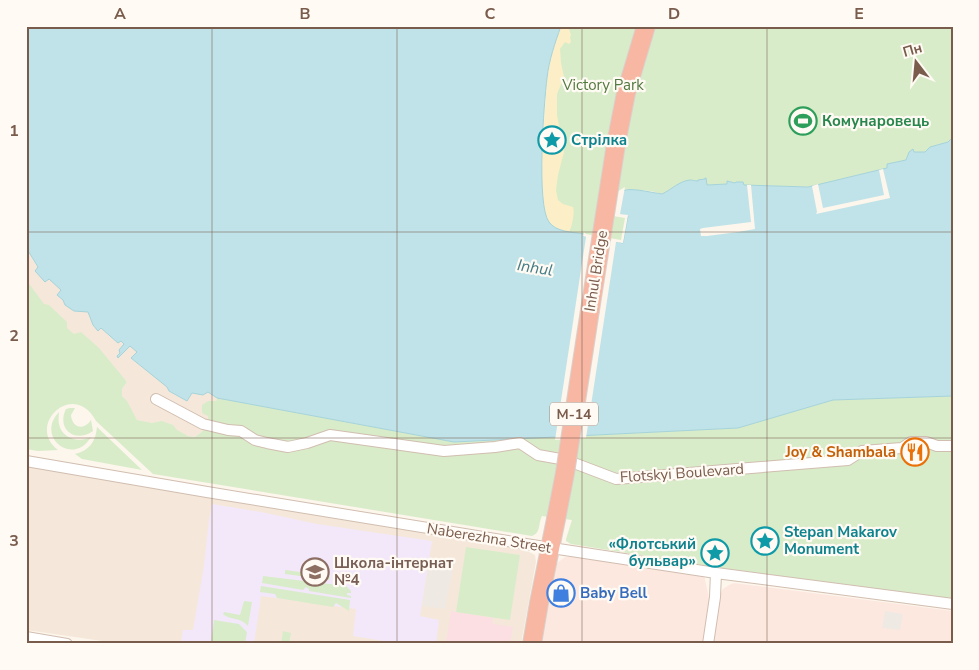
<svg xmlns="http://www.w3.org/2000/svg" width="979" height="670" viewBox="0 0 979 670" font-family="'Nunito Sans',sans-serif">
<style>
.residential{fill:#f5e8da}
.commercial{fill:#fde8e0}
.industrial{fill:#efe9e4}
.education{fill:#f3e8fa}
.medical{fill:#fbdfe3}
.green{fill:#d8ecc9}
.sand{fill:#fcefc7}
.water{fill:#bfe3e8;stroke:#a5d3da}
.pier{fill:#fdf6ec}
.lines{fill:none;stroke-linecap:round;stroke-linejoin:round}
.street-casing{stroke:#d1beb0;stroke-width:12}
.highway-casing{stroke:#dad1cd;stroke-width:20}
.street{stroke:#fff;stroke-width:10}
.highway{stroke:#f7b7a3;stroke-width:18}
.highway-bridge-casing{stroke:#dad1cd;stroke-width:20;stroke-linecap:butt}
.highway-bridge{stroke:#f7b7a3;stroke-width:18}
.grid{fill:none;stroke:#7a5c4d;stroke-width:1;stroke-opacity:0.55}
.labels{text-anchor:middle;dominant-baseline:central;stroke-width:4.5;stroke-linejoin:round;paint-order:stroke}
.shield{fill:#fffaf3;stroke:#a28b7f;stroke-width:1}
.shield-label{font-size:14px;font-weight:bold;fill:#7a5c4d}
.park-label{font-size:15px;fill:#537a41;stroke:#fffaf3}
.leisure-label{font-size:15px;font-weight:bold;fill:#27864d;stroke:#fffaf3;text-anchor:start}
.culture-label{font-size:15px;font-weight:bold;fill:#0d838f;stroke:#fffaf3;text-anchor:start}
.street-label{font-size:15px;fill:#7a5c4d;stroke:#fffaf3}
.food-label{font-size:15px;font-weight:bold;fill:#c56008;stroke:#fffaf3;text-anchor:end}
.education-label{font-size:15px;font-weight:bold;fill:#785e54;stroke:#fffaf3;text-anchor:start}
.shop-label{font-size:15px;font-weight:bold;fill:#366cbe;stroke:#fffaf3;text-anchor:start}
.water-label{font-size:16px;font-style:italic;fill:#437c86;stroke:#fffaf3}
.neatline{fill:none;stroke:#7a5c4d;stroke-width:2}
.grid-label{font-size:16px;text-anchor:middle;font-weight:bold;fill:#7a5c4d}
</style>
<rect width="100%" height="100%" fill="#fdf6ec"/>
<path class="residential" d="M26 249H27L46 282 49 279 62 290 63 300 74 311 88 312 93 325 98 330 101 328 118 343 120 341 124 344 118 357 130 345 137 352 132 359 168 387 169 391 187 401 192 393 203 395 208 392 217 398 206 429 195 437 188 436 137 420 122 396V389L127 382 26 294Z
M26 465 514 547 527 551 535 555 536 562 521 644H123L26 630Z"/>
<path class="commercial" d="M565 557H576L704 575 711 607 705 644H542L556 564Z
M734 583 953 611V644H713L721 593 723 589 729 585Z"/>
<path class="industrial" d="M430 558 454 562 445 609 422 606Z
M885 611 903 614 900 630 882 628Z"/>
<path class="education" d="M212 504 261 512 317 524 432 541 420 616 439 620 436 644H402L353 636 356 609 261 596 254 644H194L181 643 183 630H193L204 566 209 520Z"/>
<path class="medical" d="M451 611 492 618 493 624 513 627 510 644H446Z"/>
<path class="green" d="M561 26H953V137L948 142 930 147 925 152H914L913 150 909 152 906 160 887 164V168L808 187 743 185V182H736L735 183 728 181 727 184 707 185 706 179 699 180 698 181C695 181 692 180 690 180 679 181 671 190 662 194L651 191 626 189 628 215 623 243 560 230 545 215Z
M26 282 30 285 44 304 49 305 67 322V328L74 334 81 332 99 348 127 382 122 389V396L127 401 137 420 152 423 162 421 173 425 177 430 188 436 195 437C202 432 210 427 208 416L202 413V405L208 401H216L217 398 454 442 738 428 833 400 953 396V599L714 567 571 544 566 541V539L572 520 542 516C538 524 541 533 532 536L153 474 96 421C74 379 25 425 58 450L38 451 26 449Z
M70 408H75L71 415C72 428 84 431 91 420L93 431C75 444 56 429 66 409Z
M59 412C59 414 58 420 59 424 62 439 79 443 91 437 73 467 35 437 59 412Z
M97 427 142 470 82 459 75 454C89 451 96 441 97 427Z
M466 547 520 555 510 620 456 612Z
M285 570 330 576 329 580 285 574Z
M263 576 346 586 351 591V593H347V595L351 596V598L309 591V589L306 587 303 590 262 583Z
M261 586 350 600 349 611 336 603 333 607 277 598 275 594 260 592Z
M244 601 252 602 248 626C239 616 231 621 223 614L224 612 240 615Z
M214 620 239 624 247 632 245 644H224L211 642Z
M283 631 291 633 289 644H281Z"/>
<path class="sand" d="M561 26H568L571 35 570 37 571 42 569 44 565 42 560 49 561 63 564 77 557 94V115L564 152 558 175 556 190 558 200 563 204 573 207C575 212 572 227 569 232L560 230 555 228 547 220 545 215 542 190V152L547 79 551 54Z"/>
<path class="water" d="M26 26H561C555 43 549 60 547 78 544 102 536 205 549 222 556 232 572 232 584 234L583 236 623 243 628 216 602 211C608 204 616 192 626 190 632 188 655 193 662 194 671 190 679 181 690 180 692 180 695 181 698 181V180L705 179V178H706L707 185 727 184V181L735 183 736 182H743L744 185 808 187 887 168V164L906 160 909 152 913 149 914 152H925L930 147 948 142 953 137V396L833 400 738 428 454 442 217 398 208 392 203 395 192 393 187 401 169 391 167 387 131 358 137 352 130 346 118 358 117 356 120 353 119 350 124 344 121 341 118 343 101 328 98 331 93 325 88 312 74 311 65 305 63 300 57 295 61 290 49 279 45 282 35 271 38 267 27 249H26Z"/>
<path class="pier" d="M883 169 890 198 816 214 817 212 812 186 818 184 823 208 884 195 879 170Z
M747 185H751L755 229 738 232 707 236H701L700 229 703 228 751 222Z
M625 187 620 214 628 215 623 243 616 242 586 438 555 440 586 237 583 236 584 232 586 234 621 240 625 218 601 214 615 193Z"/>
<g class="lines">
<g class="street-casing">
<path id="street" d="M156 399 203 424 228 430 241 431 255 440 267 443 288 447 307 443 330 435 444 451 495 447 520 443 538 455 566 460 616 479 848 460 862 451 902 448 911 442H926L937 446H953
M26 461 207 492 532 545 716 573 953 604
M26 637 67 644
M708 644 715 597 716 573"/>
</g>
<g class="highway-casing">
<path id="highway" d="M590 310 616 144 626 93 646 26
M532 644 539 603 556 519"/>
</g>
<use href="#street" class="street"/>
<use href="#highway" class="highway"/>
<g class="highway-bridge-casing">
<path id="highway-bridge" d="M556 519 565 473 590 310"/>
</g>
<use href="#highway-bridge" class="highway-bridge"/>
</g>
<path class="grid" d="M212 26V644M397 26V644M582 26V644M767 26V644M26 232H953M26 438H953"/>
<defs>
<g id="stadium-ring" transform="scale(1.4375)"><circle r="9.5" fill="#fffaf3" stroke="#2e9e5b" stroke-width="1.5"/><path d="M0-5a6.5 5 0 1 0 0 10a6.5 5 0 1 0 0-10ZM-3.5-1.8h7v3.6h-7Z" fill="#2e9e5b"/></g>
<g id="sight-ring" transform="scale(1.4375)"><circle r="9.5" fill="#fffaf3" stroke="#0f9aa8" stroke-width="1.5"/><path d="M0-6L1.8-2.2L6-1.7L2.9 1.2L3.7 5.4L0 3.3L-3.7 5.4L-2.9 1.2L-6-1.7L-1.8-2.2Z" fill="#0f9aa8"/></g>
<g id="restaurant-ring" transform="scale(1.4375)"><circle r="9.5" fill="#fffaf3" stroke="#e8710a" stroke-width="1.5"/><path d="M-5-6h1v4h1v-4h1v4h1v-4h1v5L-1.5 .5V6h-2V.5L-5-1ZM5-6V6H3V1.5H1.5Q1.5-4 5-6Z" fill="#e8710a"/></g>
<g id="school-ring" transform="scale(1.4375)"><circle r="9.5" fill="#fffaf3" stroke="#8d6e63" stroke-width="1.5"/><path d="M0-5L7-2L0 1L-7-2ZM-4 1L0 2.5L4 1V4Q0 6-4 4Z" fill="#8d6e63"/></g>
<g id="shop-ring" transform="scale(1.4375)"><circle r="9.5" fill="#fffaf3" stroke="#3f7fe0" stroke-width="1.5"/><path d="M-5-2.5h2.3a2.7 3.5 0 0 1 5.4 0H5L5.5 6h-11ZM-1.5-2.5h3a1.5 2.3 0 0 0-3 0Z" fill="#3f7fe0"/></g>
</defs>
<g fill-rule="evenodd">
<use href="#stadium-ring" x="803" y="121"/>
<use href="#sight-ring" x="552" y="140"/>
<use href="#restaurant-ring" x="915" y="452"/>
<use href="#sight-ring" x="765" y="541"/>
<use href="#sight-ring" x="715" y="553"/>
<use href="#school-ring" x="315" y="572"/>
<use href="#shop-ring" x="561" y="593"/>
</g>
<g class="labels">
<rect class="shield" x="550" y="402.5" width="48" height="23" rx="4"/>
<g class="shield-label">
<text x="574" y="414">М-14</text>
</g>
<g class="park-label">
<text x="603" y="85">Victory Park</text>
</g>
<g class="leisure-label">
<text x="822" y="121">Комунаровець</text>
</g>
<g class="culture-label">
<text x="571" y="140">Стрілка</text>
<text x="784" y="532">Stepan Makarov<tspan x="784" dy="17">Monument</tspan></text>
<text x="696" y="544" text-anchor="end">«Флотський<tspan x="696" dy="17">бульвар»</tspan></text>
</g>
<g class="street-label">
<text transform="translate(596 271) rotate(-81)">Inhul Bridge</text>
<text transform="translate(682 473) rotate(-4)">Flotskyi Boulevard</text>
<text transform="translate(489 538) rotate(9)">Naberezhna Street</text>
</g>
<g class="food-label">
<text x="896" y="452">Joy &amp; Shambala</text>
</g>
<g class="education-label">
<text x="334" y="563">Школа-інтернат<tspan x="334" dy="17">№4</tspan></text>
</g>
<g class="shop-label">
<text x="580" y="593">Baby Bell</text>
</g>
<g class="water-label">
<text transform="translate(535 268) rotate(9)">Inhul</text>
</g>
</g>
<rect width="979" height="670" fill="none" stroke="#fffaf3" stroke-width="55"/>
<g transform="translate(916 62) rotate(344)" stroke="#fffaf3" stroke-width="4" paint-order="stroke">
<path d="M0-4L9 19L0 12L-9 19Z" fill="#7a5c4d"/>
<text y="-8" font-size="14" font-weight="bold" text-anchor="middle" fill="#7a5c4d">Пн</text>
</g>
<rect x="28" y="28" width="924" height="614" class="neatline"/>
<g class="grid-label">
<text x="120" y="19">A</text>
<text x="305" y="19">B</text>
<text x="490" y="19">C</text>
<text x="674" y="19">D</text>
<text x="859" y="19">E</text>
<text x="14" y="136">1</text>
<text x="14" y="341">2</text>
<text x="14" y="546">3</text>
</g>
</svg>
